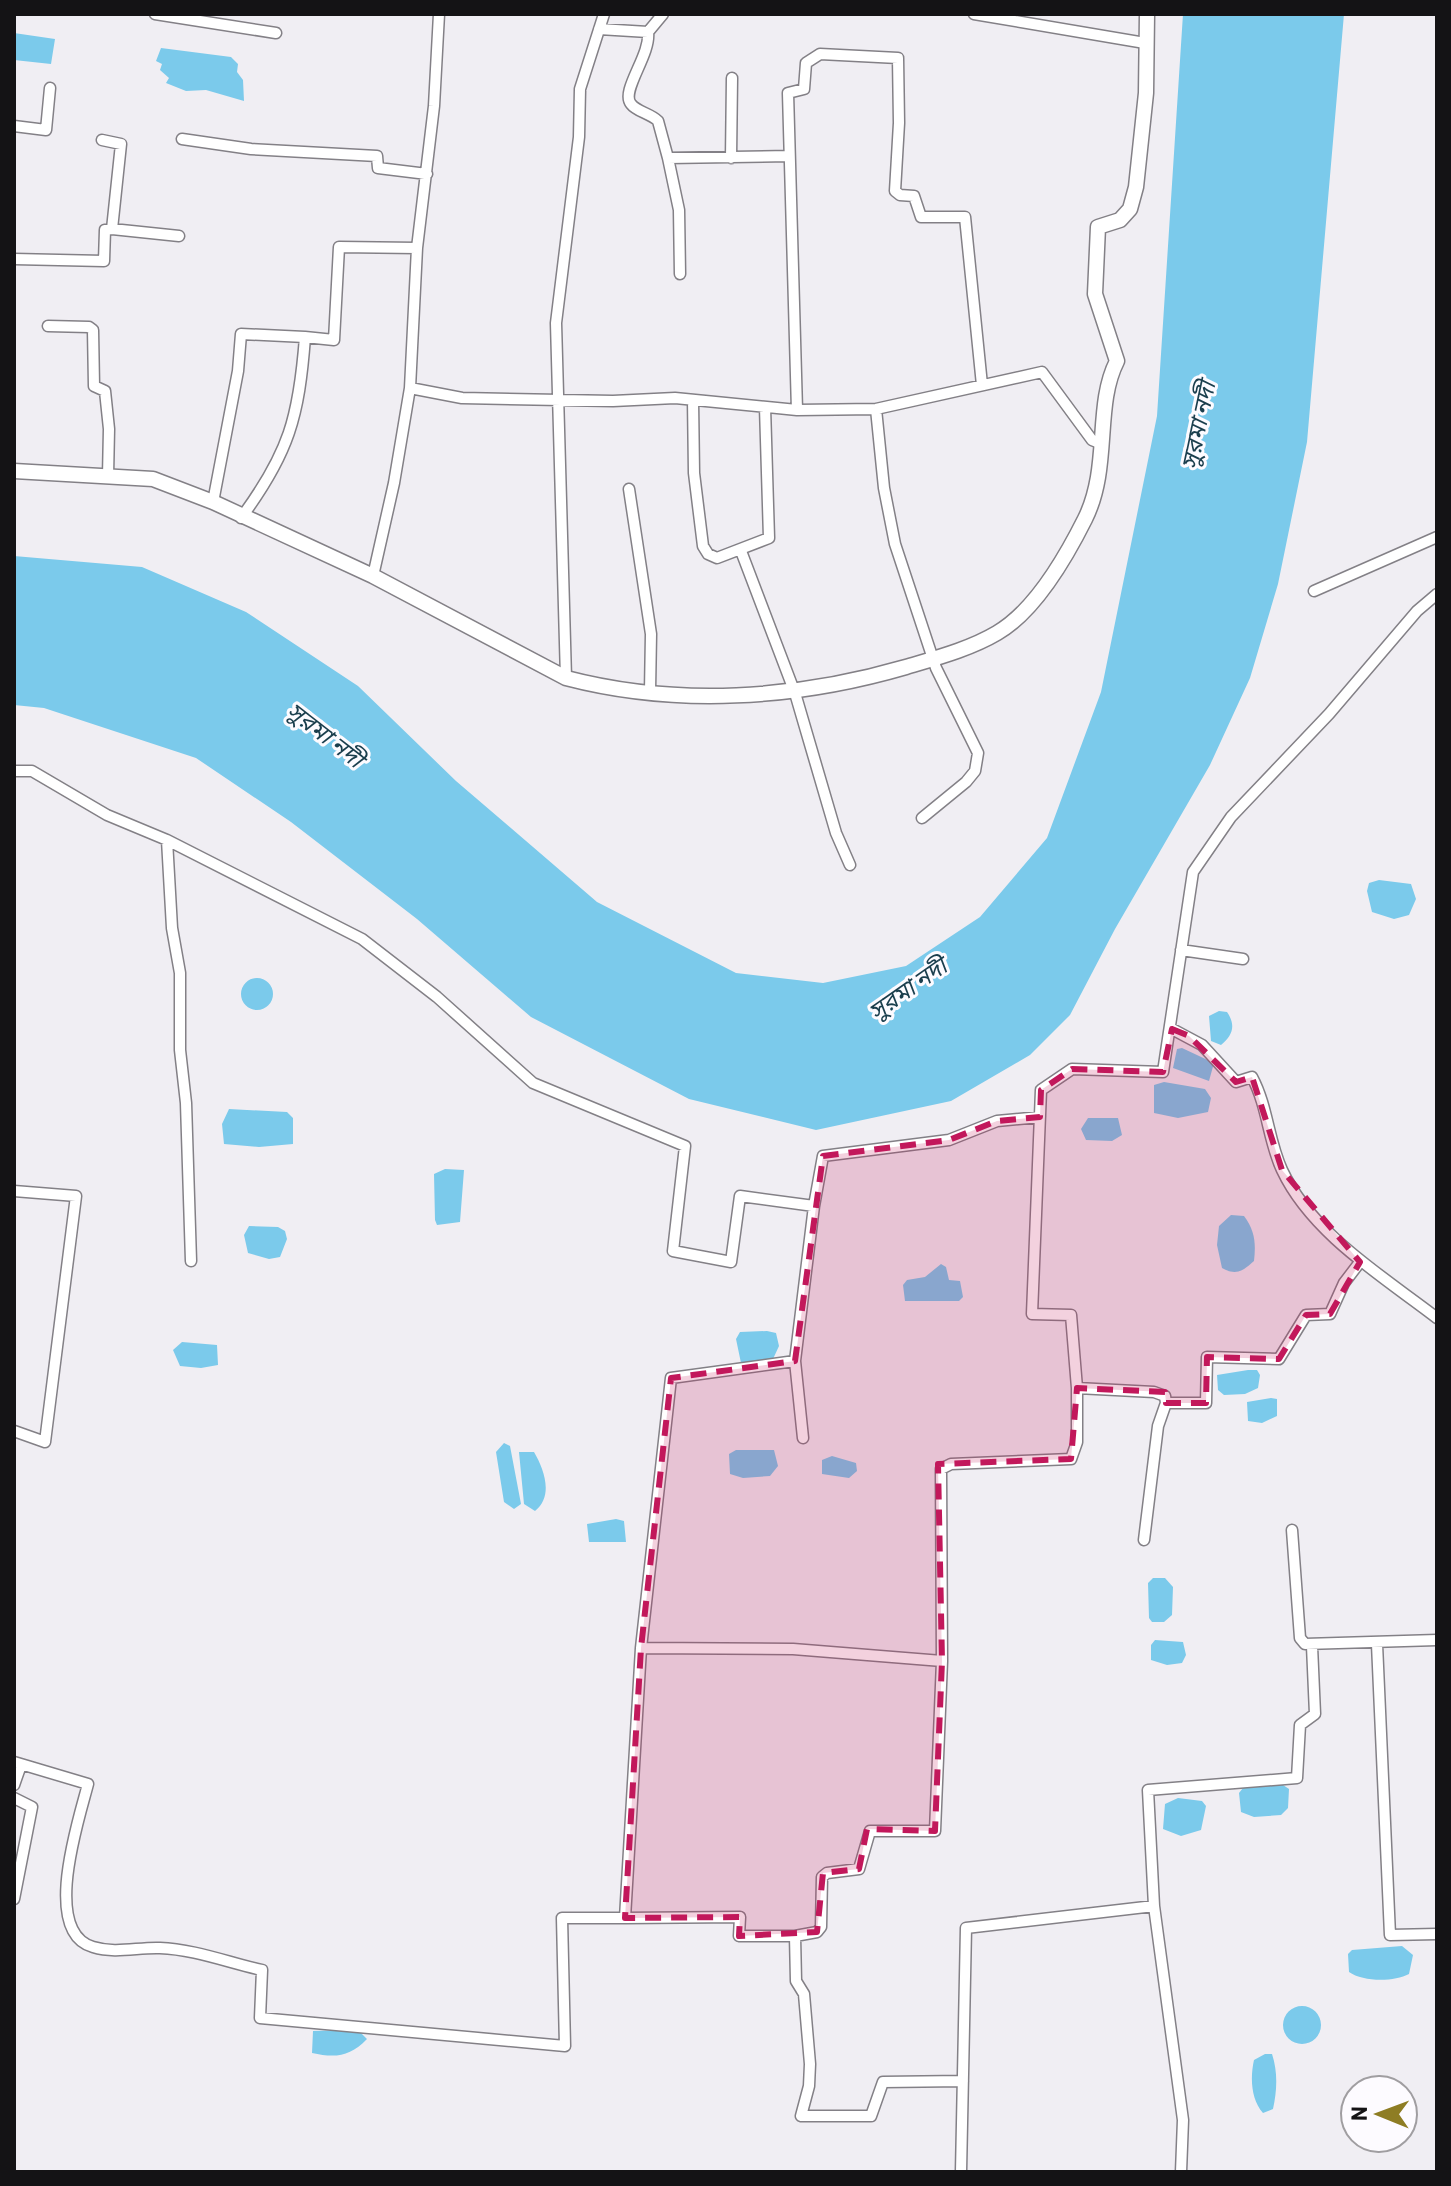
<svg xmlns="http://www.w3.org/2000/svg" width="1451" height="2186" viewBox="0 0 1451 2186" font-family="Barlow,'Noto Sans Bengali',sans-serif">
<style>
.water{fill:#7bcaeb}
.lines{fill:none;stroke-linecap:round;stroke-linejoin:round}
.street-casing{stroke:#838086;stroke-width:13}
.secondary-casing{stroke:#838086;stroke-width:17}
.street{stroke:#fff;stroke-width:10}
.secondary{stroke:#fff;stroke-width:14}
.marked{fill:#c2185b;fill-opacity:0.2;stroke:#c2185b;stroke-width:6;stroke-dasharray:16 10;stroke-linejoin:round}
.labels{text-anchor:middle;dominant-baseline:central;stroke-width:6;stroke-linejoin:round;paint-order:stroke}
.water-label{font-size:24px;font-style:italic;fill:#1a3e4d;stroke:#fdfbff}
</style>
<rect width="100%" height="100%" fill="#f0eef3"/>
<path class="water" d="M1183 14H1344L1307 442 1278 584 1250 678 1210 765 1115 929 1070 1015 1030 1055 951 1101 816 1130 689 1099 531 1017 417 919 291 822 196 758 44 708 14 705V556L142 567 246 612 358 686 456 781 597 902 736 973 823 983 906 966 980 917 1047 838 1101 692 1157 416Z
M14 33 55 39 51 64 14 60Z
M161 48 231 57 238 64 237 72 243 80 244 101 206 90 186 91 166 83 169 78 160 70 162 64 156 61Z
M1379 880 1411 884 1416 899 1409 915 1394 919 1372 912 1367 891 1369 883Z
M241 994a16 16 0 1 1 32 0a16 16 0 1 1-32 0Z
M1219 1011 1227 1012C1236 1025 1233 1035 1221 1045L1211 1041 1209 1016Z
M1182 1048 1214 1063 1209 1081 1173 1068 1177 1049Z
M1164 1082 1205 1089 1211 1098 1208 1112 1178 1118 1154 1113V1085Z
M229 1109 287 1112 293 1118V1144L259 1147 224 1144 222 1124Z
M1088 1118H1118L1122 1135 1112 1141 1086 1140 1081 1129Z
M445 1169 464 1170 460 1222 437 1225 435 1220 434 1174Z
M1231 1215 1244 1216C1255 1231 1256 1243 1254 1261 1243 1271 1236 1276 1222 1268L1217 1245 1219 1226Z
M249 1226 278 1227 285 1231 287 1239 280 1257 269 1259 248 1253 244 1235Z
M941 1264 946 1267 949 1280 960 1281 963 1297 959 1301H905L903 1285 907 1280 925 1277Z
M767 1331 776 1333 779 1346 773 1359 741 1363 736 1339 740 1332Z
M182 1342 217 1345 218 1365 201 1368 180 1366 173 1350Z
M1248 1370H1257L1260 1375 1258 1388 1245 1394 1224 1395 1218 1390 1217 1375Z
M1271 1398 1277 1399V1416L1262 1423 1248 1421 1247 1402Z
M504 1443 510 1446 521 1504 514 1509 504 1502 496 1452Z
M736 1450H774L778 1466 770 1476 743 1478 730 1474 729 1454Z
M519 1452H534C544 1469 554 1496 535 1511L524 1504Z
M832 1456 856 1463 857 1471 849 1478 822 1474V1460Z
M616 1519 624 1521 626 1542H589L587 1524Z
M1153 1578H1165L1173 1587 1172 1615 1164 1622H1152L1149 1618 1148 1583Z
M1155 1640 1183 1642 1186 1655 1182 1663 1167 1665 1151 1660V1645Z
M1283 1785 1289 1789 1288 1808 1281 1815 1254 1817 1241 1812 1239 1793 1243 1788Z
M1178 1798 1202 1801 1206 1806 1201 1830 1181 1836 1163 1829 1165 1804Z
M1402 1946 1413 1955 1409 1974C1394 1982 1363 1982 1349 1972L1348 1954 1352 1950Z
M1283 2025a19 19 0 1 1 38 0a19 19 0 1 1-38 0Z
M347 2030 360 2032 367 2039C350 2057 335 2058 312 2053L313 2031Z
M1265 2054H1272C1278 2072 1277 2091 1273 2109L1263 2113C1251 2099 1250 2078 1254 2060Z"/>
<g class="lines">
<g class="street-casing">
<path id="street" d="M155 14 276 33
M974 14 1145 43
M599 29 648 32 663 14
M648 32C651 55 620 91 631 104 637 112 650 113 658 121L668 158
M14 126 46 130 50 88
M182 139 251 149 377 156 378 168 427 174
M731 158 732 78
M112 229 179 236
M14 259 104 261 105 230 112 229 121 144 102 140
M680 274 679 210 668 158 789 156
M48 326 89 327 93 330 94 386 105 391 109 429 108 476
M410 388 462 398 613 401 675 398 797 410 876 409 1042 372 1092 440 1102 444
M693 400 694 473 703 546 708 554 717 558 769 538 765 407
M876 409 884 488 895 544 936 668 978 753 975 771 966 782 922 818
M797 410 788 93 804 89 806 63 820 54 898 58 899 123 895 191 900 195 914 196 921 217H965L982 385
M629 489 651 634 650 691
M213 502 238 371 241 334 305 337
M241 518C289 453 299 417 305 337L334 340 339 247 417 248
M741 551 795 693 836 833 850 865
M373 576 394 483 410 388 417 248 434 106 439 14
M1314 591 1437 537
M566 678 556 323 579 137 580 89 604 14
M14 771H32L107 815 167 840 362 939 437 997 533 1083 685 1146 673 1251 731 1262 740 1196 814 1206 823 1156 949 1140 997 1121 1040 1117
M167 840 172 928 180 973V1050L186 1103 191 1261
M1181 950 1243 959
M1172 1029 1202 1045 1236 1082 1252 1077C1268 1107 1268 1140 1282 1170 1312 1234 1384 1277 1437 1318
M14 1191 76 1196 45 1442 14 1431
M1360 1262 1344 1283 1330 1314 1306 1315 1279 1359 1207 1357 1206 1403H1166L1165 1396 1154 1392 1077 1388 1071 1315 1032 1314 1041 1090 1072 1069 1163 1072 1193 872 1231 817 1329 714 1417 611 1437 594
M803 1438 795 1361 814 1206
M1292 1530 1300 1638 1305 1644 1437 1640
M1144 1540 1158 1426 1166 1403
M1377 1644 1390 1935 1437 1934
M641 1648 671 1378 795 1361
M14 1762 88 1784C79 1819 41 1932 93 1947 116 1954 138 1947 160 1948 193 1949 230 1963 262 1970L260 2018 565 2046 562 1918H625L641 1648 793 1649 942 1661
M14 1785 21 1765
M14 1798 32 1807 14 1899
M625 1918 740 1917 739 1936H795L796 1981 804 1994 810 2064 809 2086 801 2116H871L883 2082 963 2081
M795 1936 817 1932 821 1927 822 1877 827 1873 859 1869 870 1831H935L942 1661 941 1469 951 1464 1071 1459 1077 1442V1388
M961 2172 966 1928 1154 1906
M1181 2172 1183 2120 1154 1906 1148 1790 1297 1778 1300 1725 1315 1714 1312 1646"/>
</g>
<g class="secondary-casing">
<path id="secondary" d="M14 471 153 479 213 502 373 576 566 678C677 707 796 699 906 667 936 658 970 649 997 633 1035 611 1066 557 1085 519 1111 467 1094 406 1117 361L1095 294 1098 227 1120 220 1130 209 1136 187 1146 93 1147 14"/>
</g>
<use href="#street" class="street"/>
<use href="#secondary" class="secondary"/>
</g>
<path class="marked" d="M1172 1029 1189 1036 1236 1082 1252 1077 1282 1170 1360 1262 1330 1314 1306 1315 1279 1359 1207 1357 1206 1403H1166L1165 1392 1077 1388 1071 1459 938 1464 942 1661 935 1831 867 1829 859 1869 823 1873 817 1932 739 1936 740 1917 625 1918 641 1648 671 1378 795 1361 823 1156 949 1140 997 1121 1040 1117 1041 1090 1072 1069 1163 1072Z"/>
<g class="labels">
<g class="water-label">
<text transform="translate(1197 425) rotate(-78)">সুরমা নদী</text>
<text transform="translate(326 734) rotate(38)">সুরমা নদী</text>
<text transform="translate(907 988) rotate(-35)">সুরমা নদী</text>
</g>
</g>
<rect width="1451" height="2186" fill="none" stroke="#141315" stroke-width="32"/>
<g transform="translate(1379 2114) rotate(271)"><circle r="38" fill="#fdfbff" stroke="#a09ea1" stroke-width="2"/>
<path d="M0-6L14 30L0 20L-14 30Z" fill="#8e7d24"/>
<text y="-12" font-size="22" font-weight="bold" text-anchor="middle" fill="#141315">N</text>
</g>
</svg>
